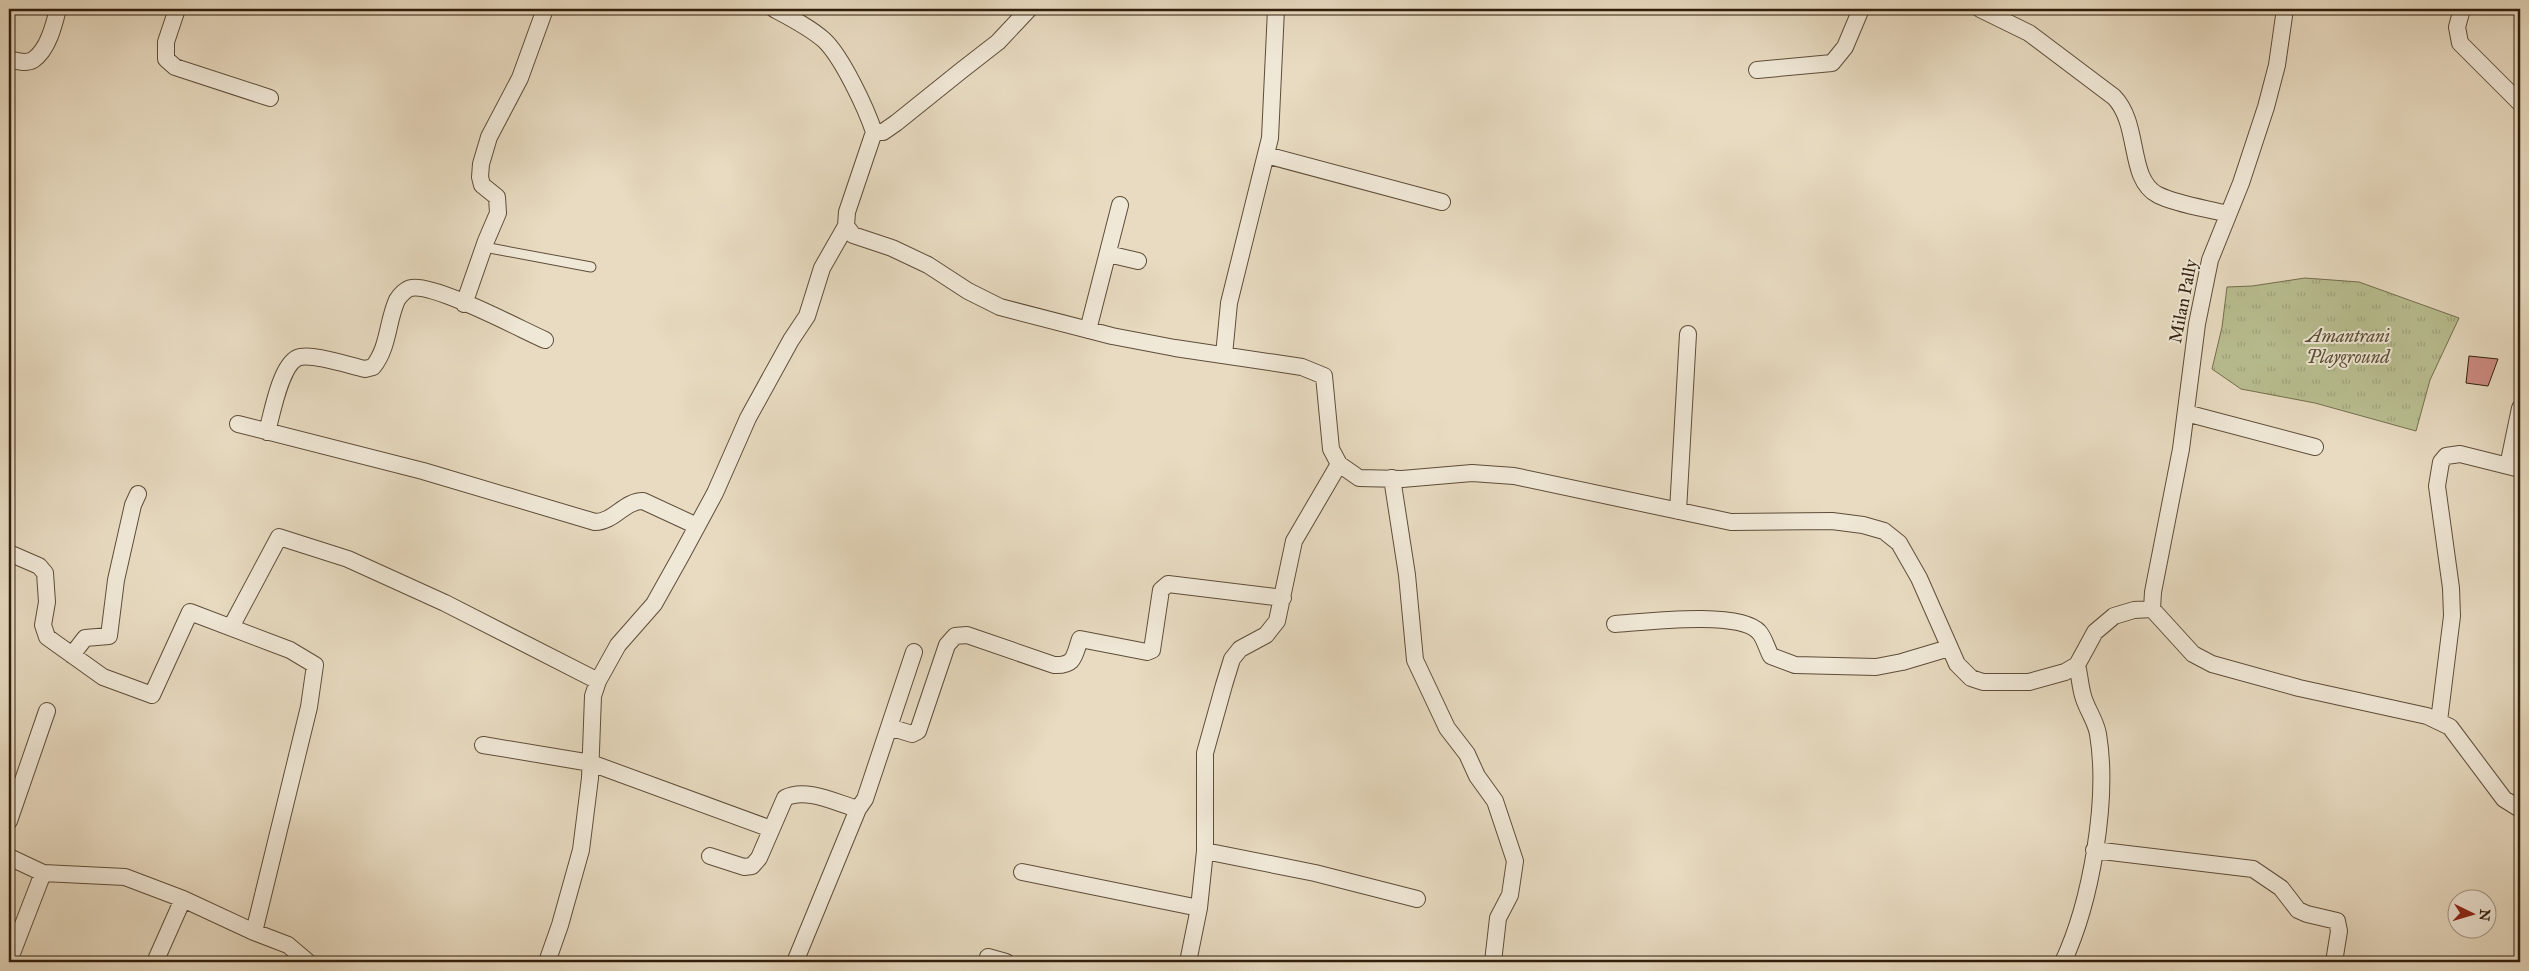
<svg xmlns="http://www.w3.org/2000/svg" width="2529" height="971" viewBox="0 0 2529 971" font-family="'IM FELL Great Primer',serif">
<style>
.park{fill:url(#park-tufts);stroke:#746e4e}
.building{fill:#cd8b83;stroke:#301e0c}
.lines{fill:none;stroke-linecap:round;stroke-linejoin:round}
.service-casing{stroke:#5e4d39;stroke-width:11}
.minor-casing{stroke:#5e4d39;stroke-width:18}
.service{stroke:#f0e8d7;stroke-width:9}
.minor{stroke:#f0e8d7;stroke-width:16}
.labels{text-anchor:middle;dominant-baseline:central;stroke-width:4;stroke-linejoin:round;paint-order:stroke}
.street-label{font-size:18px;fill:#301e0c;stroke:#f0e8d7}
.park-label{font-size:18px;font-style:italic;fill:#594e34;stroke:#f0e8d7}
</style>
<defs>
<pattern id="park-tufts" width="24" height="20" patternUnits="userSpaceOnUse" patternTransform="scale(1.25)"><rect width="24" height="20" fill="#b9bf91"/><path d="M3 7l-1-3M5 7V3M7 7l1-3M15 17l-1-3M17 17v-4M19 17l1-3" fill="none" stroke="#9fa47c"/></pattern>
</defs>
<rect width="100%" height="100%" fill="#e8dbc1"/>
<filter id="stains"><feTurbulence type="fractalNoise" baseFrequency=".004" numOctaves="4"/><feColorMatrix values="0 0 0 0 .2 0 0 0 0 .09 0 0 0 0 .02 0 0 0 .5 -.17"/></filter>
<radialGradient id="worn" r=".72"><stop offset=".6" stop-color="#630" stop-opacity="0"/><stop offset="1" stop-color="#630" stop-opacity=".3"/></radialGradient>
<path class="park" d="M2305 278 2359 282 2459 318 2430 380 2416 431 2315 403 2241 389 2212 369 2222 327 2227 287 2252 286Z"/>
<path class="building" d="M2469 356 2498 359 2488 386 2466 383Z"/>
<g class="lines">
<g class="service-casing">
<path id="service" d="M484 247 591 267"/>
</g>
<g class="minor-casing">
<path id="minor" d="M177 9 166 42V59L175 67 270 98
M774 9C791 18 809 27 824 40 842 57 866 108 874 132L847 212 846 226 853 235 892 248 928 265 968 291 1000 307 1112 336 1175 348 1302 367 1324 376 1331 449 1339 464 1359 478 1402 479 1472 473 1514 476 1731 522 1832 521 1863 525 1884 531 1899 543 1919 578 1957 664 1971 678 1983 682H2029L2065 672 2077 665 2095 632 2114 616 2134 610 2152 609 2193 654 2212 664 2299 688 2427 716 2450 727 2504 799 2520 809
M1980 9 2029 33 2114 97C2141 125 2127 179 2158 195 2179 205 2205 208 2228 214
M2462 9 2457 27 2460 43 2520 103
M9 59C16 61 26 64 33 60 48 50 54 25 58 9
M1757 70 1832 63 1845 47 1861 9
M874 132H883L896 123 962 70 998 42 1029 9
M1266 155 1442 202
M1108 254 1138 261
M464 304 486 241 498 213 497 197 482 185 480 177 481 164 489 137 520 78 545 9
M1088 330 1120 205
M1224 355 1229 303 1270 138 1276 9
M2186 413 2315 447
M238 424 423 471 595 522C614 522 624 501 643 501L697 526
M267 432C272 414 280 367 297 358 311 352 350 366 365 369L373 367C389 347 387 322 397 300 400 295 406 289 411 288 434 283 520 329 545 340
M2508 466 2520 408
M1392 478 1407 575 1415 660 1447 728 1467 754 1477 776 1495 801 1515 861 1510 895 1498 918 1493 962
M1678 511 1688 334
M9 553 39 566 45 573 47 602 43 625 47 637 103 677 152 695 190 612 290 650 315 665 309 707 254 932
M2152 609 2153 592 2181 449 2197 324 2210 260 2241 183 2266 107 2277 65 2285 9
M1615 624C1644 622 1740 610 1759 632 1764 637 1767 649 1771 656L1795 665 1876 667 1902 662 1949 648
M231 627 279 537 348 559 445 603 598 681
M72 655 85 638 109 636 116 580 133 505 138 494
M2439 721 2452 616 2451 588 2437 486 2441 462 2446 456 2460 454 2520 469
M889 727 912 734 918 731 947 645 955 636 967 635 1054 665C1075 666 1074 656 1080 639L1147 652 1152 650 1161 590 1168 584 1283 598
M483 745 591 763 771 829
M9 821 47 711
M2094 850 2253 869 2281 888 2298 910 2307 914 2337 921 2339 931 2334 962
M1205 851 1315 873 1417 899
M710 856 744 867 752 866 759 858 785 798C806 787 836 803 858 809
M9 857 43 873 125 877 183 899 254 932 288 945 308 962
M1022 872 1199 908
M988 957 1006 962
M9 961 43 873
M155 962 183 899
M547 962 560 925 581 850 590 778 593 696 598 681 618 645 654 604 682 554 715 493 748 418 791 340 807 316 822 268 846 226
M795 962 858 809 865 799 914 652
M1188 962 1199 908 1205 851V753L1224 685 1232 659 1240 649 1266 635 1277 621 1294 541 1339 464
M2063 962C2091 902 2109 800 2098 734 2096 722 2088 711 2084 699 2080 688 2080 676 2077 665"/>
</g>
<use href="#service" class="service"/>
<use href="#minor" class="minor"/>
</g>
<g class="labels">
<g class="street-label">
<text transform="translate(2183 301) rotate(-79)">Milan Pally</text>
</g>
<g class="park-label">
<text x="2348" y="336">Amantrani<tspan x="2348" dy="21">Playground</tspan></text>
</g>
</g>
<rect width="2529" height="971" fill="none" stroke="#e8dbc1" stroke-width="30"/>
<rect x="10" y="10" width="2509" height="951" fill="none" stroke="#301e0c" stroke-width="2.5"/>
<rect x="15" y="15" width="2499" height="941" fill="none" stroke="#301e0c"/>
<g transform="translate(2472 914) rotate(95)"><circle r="24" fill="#f0e8d7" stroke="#a39786"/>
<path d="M0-4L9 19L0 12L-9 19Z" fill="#8f2418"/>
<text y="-8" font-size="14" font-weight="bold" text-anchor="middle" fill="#301e0c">N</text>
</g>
<rect width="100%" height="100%" filter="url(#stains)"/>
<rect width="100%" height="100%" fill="url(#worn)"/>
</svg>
